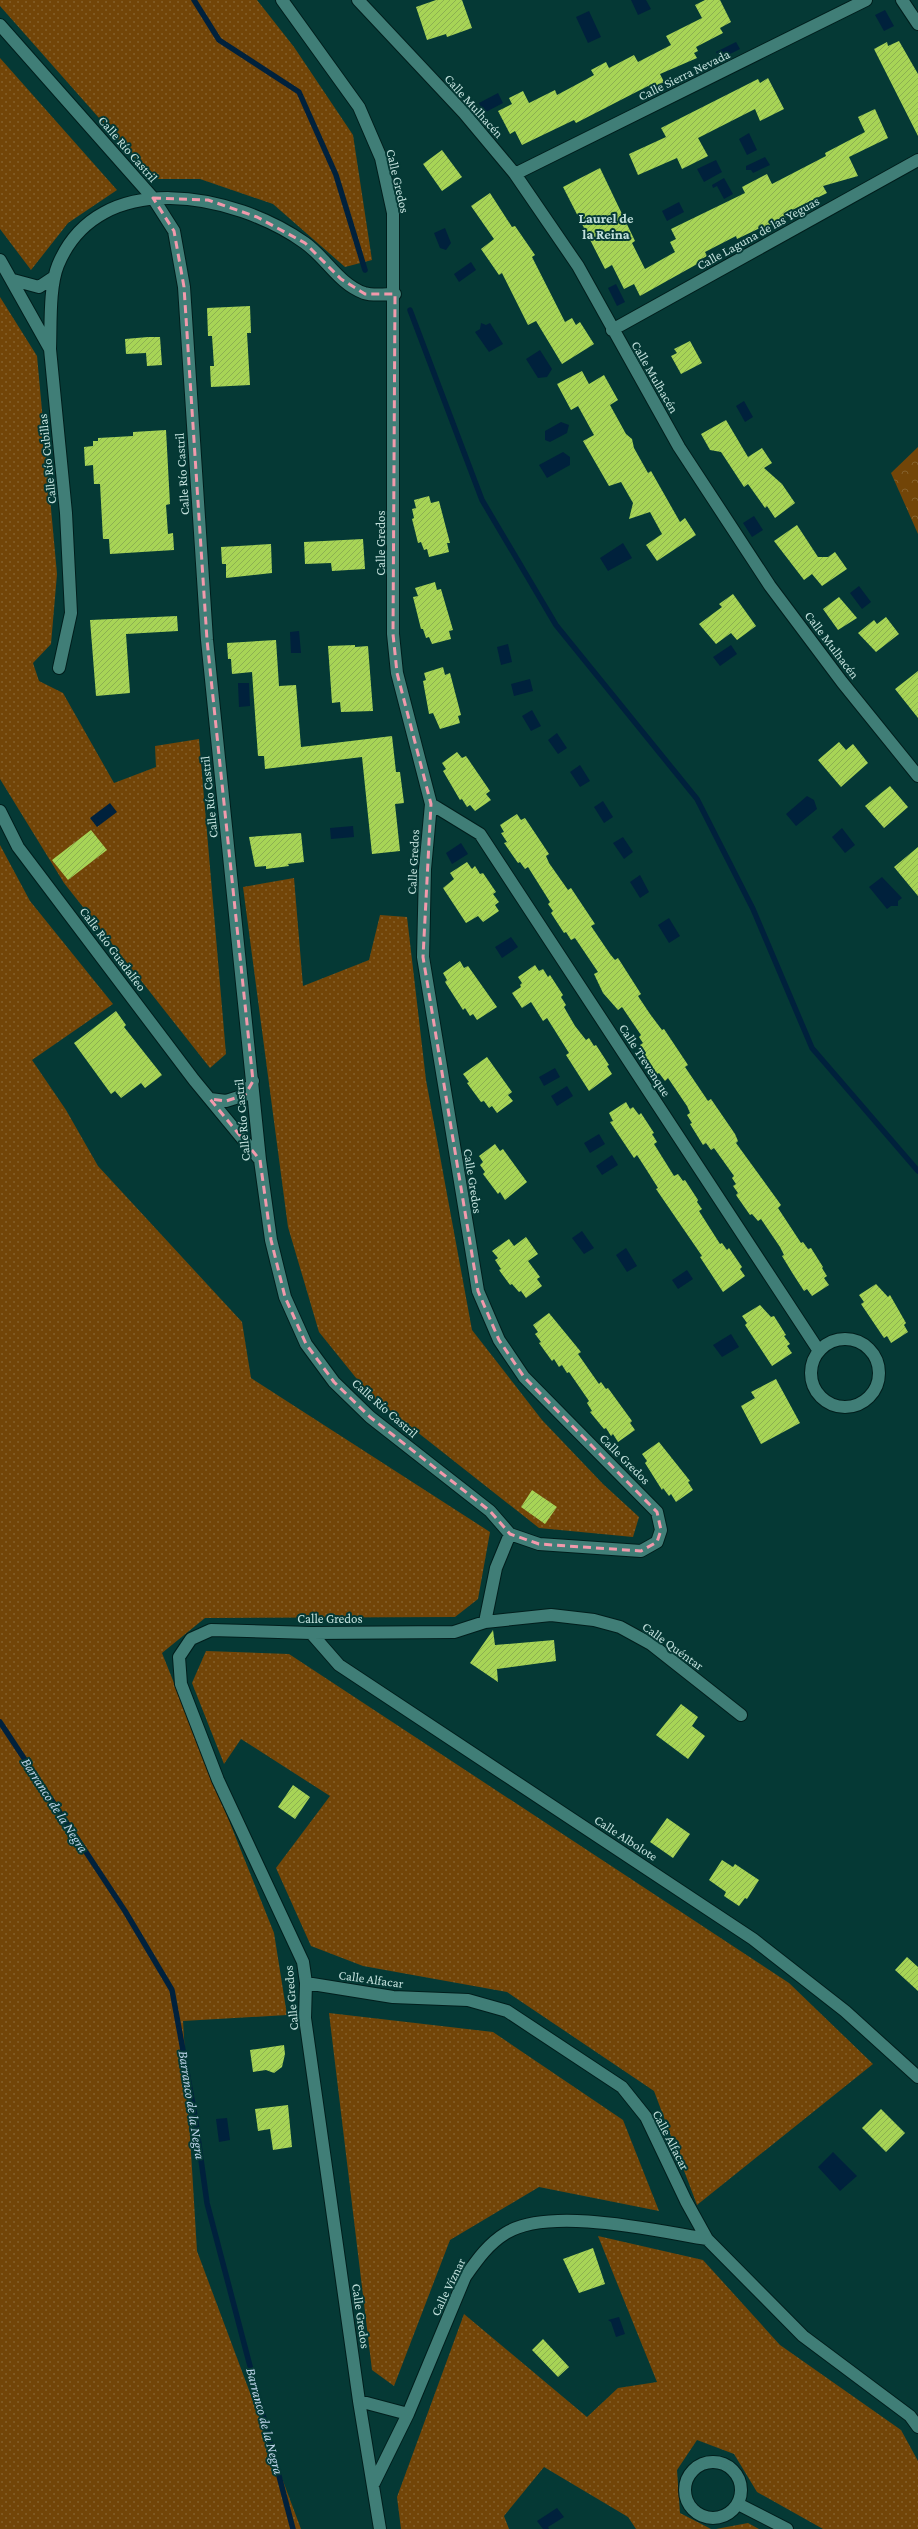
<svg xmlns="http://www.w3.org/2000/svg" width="918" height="2529" viewBox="0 0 918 2529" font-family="'Crimson Pro',serif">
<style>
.grass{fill:url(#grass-dots)}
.forest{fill:url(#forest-crowns)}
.water{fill:#00213c}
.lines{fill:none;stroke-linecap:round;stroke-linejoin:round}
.stream{stroke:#00213c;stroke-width:5.5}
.building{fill:url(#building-hatch)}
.minor-casing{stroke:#001e1c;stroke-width:14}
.minor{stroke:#407e77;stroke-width:12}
.marked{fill:none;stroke:#f29aac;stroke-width:3;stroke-dasharray:8 5;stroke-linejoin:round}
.labels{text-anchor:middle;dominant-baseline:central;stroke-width:4;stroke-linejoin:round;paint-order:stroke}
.street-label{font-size:13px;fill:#c2e0dc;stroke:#053935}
.neighbourhood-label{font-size:14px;font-weight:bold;fill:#c2e0dc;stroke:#053935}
.water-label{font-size:14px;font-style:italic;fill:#bcd3e8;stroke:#053935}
</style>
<defs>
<pattern id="grass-dots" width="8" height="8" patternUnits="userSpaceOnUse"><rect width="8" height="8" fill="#724508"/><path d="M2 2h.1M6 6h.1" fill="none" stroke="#84602b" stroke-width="1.8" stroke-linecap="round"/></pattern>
<pattern id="forest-crowns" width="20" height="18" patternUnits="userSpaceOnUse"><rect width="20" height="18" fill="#724508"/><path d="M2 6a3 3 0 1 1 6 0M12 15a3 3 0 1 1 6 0" fill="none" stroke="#84602b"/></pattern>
<pattern id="building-hatch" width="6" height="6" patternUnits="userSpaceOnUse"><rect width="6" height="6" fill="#a7d456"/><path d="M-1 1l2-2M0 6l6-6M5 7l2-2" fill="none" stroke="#8cb051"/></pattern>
</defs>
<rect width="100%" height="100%" fill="#053935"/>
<path class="grass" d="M0 0H257L294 47 353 135 372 260 345 267 273 204 200 179H153L0 6Z
M0 58 117 190 68 223 31 270 0 229Z
M0 297 37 356 57 574 51 644 33 663 39 681 63 693 114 783 156 767 155 746 199 739 226 1054 210 1068 64 883 0 779Z
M0 845 30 901 113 1004 32 1060 66 1110 98 1166 242 1322 251 1378 490 1532 478 1599 455 1617 205 1618 162 1653 274 1933 287 2015 183 2021 197 2251 301 2529H0Z
M294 878 303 986 369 960 380 915 407 917 426 1080 472 1330 542 1420 603 1484 639 1517 633 1537 539 1528 369 1394 319 1332 288 1227 243 887Z
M206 1651 289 1654 789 1983 873 2064 697 2205 654 2091 507 1992 363 1966 311 1946 276 1868 330 1796 241 1739 224 1764 192 1683Z
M329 2013 493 2032 623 2120 659 2211 539 2187 450 2240 394 2386 372 2370Z
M598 2236 703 2260 780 2345 901 2430 918 2461V2529H823L757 2492 734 2454 697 2440 677 2470 680 2513 711 2529H636L628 2517 544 2467 504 2516 509 2529H401L397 2497 464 2314 587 2417 618 2388 657 2382Z
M748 2523 759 2529H716Z"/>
<path class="forest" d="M918 447V534L891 473Z"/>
<path class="water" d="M631 0H646L651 9 638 15Z
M885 10 894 26 884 31 875 15Z
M589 11 601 37 588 43 576 17Z
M736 42 740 49 720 59 716 52Z
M498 93 503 103 484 113 479 103Z
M749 133 757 150 747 155 739 139Z
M765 157 770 165 753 173 751 170H746V166Z
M716 160 722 172 704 182 697 169Z
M724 178 733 194 724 199 717 186 713 188 712 185Z
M679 202 684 212 667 221 662 211Z
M445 228 451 243 446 250 440 248 434 233Z
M471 262 476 270 459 282 454 274Z
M616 284 625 302 617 306 608 288Z
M481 323 486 325 490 323 503 344 489 352 475 332 480 329Z
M540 350 552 369 547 377 538 378 526 359Z
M744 401 753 417 745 422 736 406Z
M561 422 569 425 567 433 550 442 545 440V431Z
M563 452 570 457V465L547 478 539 465Z
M754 516 763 530 752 537 743 523Z
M623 543 632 558 608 571 600 558Z
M859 586 871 602 862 609 850 593Z
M299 631 301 653H291L290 632Z
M508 644 512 662 501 665 497 647Z
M731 645 737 654 720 666 713 657Z
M530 679 533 691 514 696 511 684Z
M238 683H249L250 706 239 707Z
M532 710 541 726 531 731 522 716Z
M557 733 567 748 558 754 548 740Z
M580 765 590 781 580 787 570 772Z
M807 796 814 800 817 809 796 826 786 814Z
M603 801 613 817 604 823 594 807Z
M110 803 117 812 97 827 90 818Z
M353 826 354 837 331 839 330 828Z
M842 828 855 845 845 853 832 837Z
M623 837 633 852 624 859 613 843Z
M461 843 468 854 452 864 446 853Z
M640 875 649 892 640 898 630 882Z
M882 877 902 898 898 901V906H891L887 909 869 887Z
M669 918 680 936 669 943 658 925Z
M511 937 518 947 502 958 495 947Z
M555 1068 560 1077 544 1086 539 1077Z
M567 1086 573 1096 557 1106 551 1096Z
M599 1134 605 1144 590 1153 584 1143Z
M612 1155 618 1165 602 1175 596 1166Z
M582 1231 594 1248 584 1254 572 1238Z
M626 1248 637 1266 627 1272 616 1255Z
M687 1270 693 1279 678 1289 672 1280Z
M731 1334 739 1347 722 1357 713 1345Z
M227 2118 230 2140 219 2142 216 2119Z
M833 2152 857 2176 840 2191 818 2167Z
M619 2317 625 2334 616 2337 611 2322 608 2320Z
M557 2508 564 2517 548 2527 549 2529H543L537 2521Z"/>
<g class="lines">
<path class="stream" d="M194 0 219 40 299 92 336 175 365 270
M410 310 482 500 556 625 697 799 753 909 812 1048 918 1171
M0 1722 125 1911 172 1990 195 2116 207 2203 293 2529"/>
</g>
<path class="building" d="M436 0H462L472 28 447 37 446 34 427 40 416 7Z
M705 0H720L731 22 720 28 723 33 696 47 698 51 694 53 697 58 660 74 664 82 650 89 648 86 576 123 574 120 522 145 515 131 510 134 498 111 512 104 509 98 523 91 529 103 555 90 557 95 585 80 594 75 591 70 606 62 609 68 634 55 638 62 671 45 666 36 702 18 695 5Z
M899 41 918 74V136L874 49 887 42 888 46Z
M768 78 784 109 760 121 755 109 698 138 708 156 682 169 677 158 638 175 629 154 666 137 661 128 758 79 760 83Z
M875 109 888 138 849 157 858 176 823 186 827 193 786 213 788 216 763 228 762 227 737 239 736 236 705 252 707 256 698 261 699 263 640 296 634 284 624 289 612 265 605 269 563 187 600 168 635 241 632 243 645 269 675 252 670 242 676 239 671 229 745 193 742 187 767 174 772 184 826 156 825 153 865 132 858 117Z
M442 150 462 177 442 191 423 164Z
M490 193 512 227 515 226 535 255 532 257 565 322 572 318 576 325 580 322 594 344 562 364 536 321 528 325 502 273 499 275 481 249 494 239 471 206Z
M250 306 251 333H247L250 385 211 387 210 366H214L212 336H208L207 308Z
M148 337H160L162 365 147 366 146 353 126 354 125 339Z
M690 341 702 363 681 374 671 356 677 353 674 349Z
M582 371 589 384 604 375 618 400 610 405 626 434 632 439 634 448 648 473 651 471 680 522 685 518 696 535 657 561 646 545 662 534 650 512 629 519 633 503 621 482 609 486 583 441 594 435 578 406 571 410 557 384Z
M726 420 748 457 762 448 772 463 764 468 782 484 795 503 775 518 767 506 765 508 748 484 744 487 721 452 710 450 701 434Z
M166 430 170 504 166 505 168 534 173 533 174 550 110 554 109 539H103L100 484H94L93 465 85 466 84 447 93 446V441H98V438L133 436V432Z
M429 496 431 503 439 501 450 543H447L449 552 429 557 427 549 424 550 421 542 418 543 412 519 414 518 412 509 416 508 414 500Z
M797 525 818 557H828L835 552 847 569 822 586 812 574 804 580 774 541Z
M363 539 365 569 332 571 331 563 305 564 304 542Z
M271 544 272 573 226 578V564H222L221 547Z
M435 582 437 590 441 589 453 630 449 631 451 639 432 644 429 637 426 638 423 629H421L413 597 418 596 415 588Z
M733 594 756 626 737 640 731 633 716 644 699 624 722 607 719 604Z
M839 597 857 618 838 630 823 609Z
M177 616 178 631 126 634 130 693 96 696 90 620Z
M886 617 899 634 876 652 858 633 874 620 877 624Z
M276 640 279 686 296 685 301 747 392 736 396 772H400L404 803 395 804 400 851 372 854 362 757 265 769 264 756H258L252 672 232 674 231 659H228L227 643Z
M355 645V647L368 646 373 711 341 712 340 702 332 703 328 646Z
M443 667 445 675 450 673 461 715 458 716 460 723 440 729 433 713 429 714 423 681 426 680 424 673Z
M918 671V718L895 689Z
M839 742 846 750 853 744 868 763 841 787 818 760Z
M457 752 462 758 466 756 490 791 486 794 491 800 475 811 470 805 467 807 462 799 460 800 443 771 446 769 442 763Z
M890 786 908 807 884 828 865 806Z
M517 814 521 820 525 818 549 854 546 856 549 863 568 890 571 888 595 924 591 926 610 954 615 960 618 958 641 994 638 996 650 1014 662 1030 664 1029 688 1065 685 1067 708 1101 711 1099 735 1134 738 1141 736 1143 781 1205 778 1208 801 1243 803 1242 808 1249 811 1248 823 1267 822 1268 827 1276 824 1278 829 1285 812 1296 807 1289 804 1291 793 1274 782 1256 784 1255 780 1247 761 1219 758 1221 752 1214 750 1215 736 1195 738 1193 733 1186 736 1184 732 1178 734 1176 714 1148 711 1150 706 1143 703 1145 690 1124 692 1123 687 1115 690 1113 687 1106 668 1078 665 1081 659 1073 657 1074 643 1054 646 1053 640 1045 643 1043 639 1037 641 1035 622 1007 618 1010 603 993 594 974 598 972 575 938 571 940 566 932 564 933 551 913 553 911 548 904 550 902 528 867 525 869 520 862 518 863 504 843 507 842 501 833 504 832 500 825Z
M91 830 107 850 68 880 52 860Z
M301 833 304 862 288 864 289 866 266 869V866L255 867 249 837Z
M918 847V896L894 867Z
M467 862 472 869 475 866 480 874 483 873 496 892 493 894 499 902 495 905 499 911 483 922 478 916 466 923 443 888 454 879 450 873Z
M460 961 464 968 468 966 497 1007 477 1020 473 1014 470 1016 465 1008 463 1010 445 982 447 980 443 973Z
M535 965 539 971 543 969 548 977 550 975 563 995 561 997 566 1005 564 1007 575 1026 586 1040 589 1038 594 1046 596 1045 609 1065 607 1066 612 1074 589 1091 566 1055 569 1053 547 1018 543 1021 531 1002 522 1008 512 993 521 987 520 985 522 983 518 977Z
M116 1011 126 1025 124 1027 162 1075 145 1088 141 1083 121 1098 115 1091 111 1094 74 1043Z
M487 1057 512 1092 508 1095 513 1101 497 1113 492 1106 489 1108 484 1101 481 1102 467 1083 469 1082 463 1074Z
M626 1102 630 1109 633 1107 639 1115 641 1113 654 1133 652 1134 657 1142 654 1144 674 1176 678 1174 683 1181 685 1180 698 1200 697 1202 702 1209 699 1211 720 1244 722 1243 727 1250 729 1248 742 1267 740 1269 745 1276 723 1292 700 1257 702 1256 656 1189 658 1188 646 1169 637 1155 634 1158 610 1122 613 1121 609 1113Z
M495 1144 500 1151 503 1149 527 1182 505 1200 500 1192 498 1194 483 1174 485 1172 480 1165 483 1162 479 1156Z
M526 1237 538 1254 528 1261 540 1277 537 1279 542 1286 526 1298 521 1291 519 1292 512 1284 510 1285 499 1270 501 1269 495 1260 498 1258 492 1251 509 1239 514 1246Z
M876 1284 888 1297 890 1295 906 1323 904 1325 908 1332 891 1343 887 1336 884 1338 861 1304 864 1302 859 1295Z
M760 1305 771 1317 774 1316 786 1335 784 1336 790 1344 787 1346 792 1353 772 1366 745 1325 747 1323 742 1316Z
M549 1313 581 1352 578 1354 599 1384 601 1382 606 1389 608 1388 632 1421 630 1423 635 1430 618 1442 613 1434 611 1436 606 1428 604 1429 590 1412 592 1411 587 1403 589 1401 569 1372 567 1373 562 1365 559 1367 554 1359 552 1361 539 1343 541 1342 535 1334 538 1332 533 1325Z
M776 1379 800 1423 761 1444 741 1406 755 1398 751 1392Z
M659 1442 690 1481 688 1482 693 1490 676 1502 671 1494 669 1496 663 1488 662 1490 645 1463 647 1461 642 1454Z
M532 1490 557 1507 545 1524 521 1507Z
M493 1630 495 1645 554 1640 556 1661 497 1669 498 1682 470 1663Z
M681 1704 698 1717 692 1726 705 1736 688 1759 656 1735Z
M293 1785 310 1797 295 1819 278 1807Z
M667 1818 690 1834 673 1858 650 1842Z
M722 1860 733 1867 735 1864 759 1880 747 1899 745 1898 739 1906 724 1896 726 1892 709 1880Z
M907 1957 918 1967V1991L895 1970Z
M284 2045 285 2054 282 2067 274 2073 266 2070 253 2072 250 2050Z
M288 2105 292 2147 273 2150 270 2129 258 2131 255 2109Z
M881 2109 905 2133 886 2152 862 2128Z
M593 2248 605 2284 579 2293 563 2259Z
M543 2339 569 2367 558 2377 532 2350Z"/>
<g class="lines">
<g class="minor-casing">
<path id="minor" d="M358 0 464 113 515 174 578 266 679 447 770 586 842 682 918 776
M902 0 918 24
M0 25 153 198 174 231 184 287 207 640 260 1160 271 1240 285 1297 306 1344 334 1382 370 1417 490 1511 510 1534 539 1544 641 1551 657 1542 661 1530 657 1512 524 1377 499 1340 478 1291 423 957 425 869 431 804 397 673 393 634V213L381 158 359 107 282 0
M515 174 866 0
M0 260 50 349 66 513 71 613 59 668
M13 280 39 287 54 277
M612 330 918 160
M50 349C51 325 49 287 58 265 99 166 235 193 305 243 326 258 339 284 364 293 373 296 386 294 395 294
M431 804 480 834 819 1351
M0 811 18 847 194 1080 260 1160
M210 1099 226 1101 245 1095 253 1081
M811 1373a34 34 0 1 1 68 0a34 34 0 1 1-68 0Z
M485 1622 496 1568 510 1534
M311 1633 339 1665 753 1939 845 2011 918 2077
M306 1983 393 1997 468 2000 507 2011 622 2087 646 2117 686 2201 707 2239 803 2336 910 2416 918 2427
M359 2401 408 2414
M685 2490a28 28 0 1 1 56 0a28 28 0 1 1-56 0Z
M374 2483 408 2414 465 2277C477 2260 488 2244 506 2233 550 2206 657 2231 707 2239
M738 2504 787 2529
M380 2529 359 2401 305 2018 306 1983 303 1962 218 1780 181 1684 179 1657 191 1639 211 1630 311 1633 454 1632 485 1622 551 1615 594 1620 620 1627 651 1644 741 1715"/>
</g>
<use href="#minor" class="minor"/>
</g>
<path class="marked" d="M153 198 208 200 257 217 305 243 341 279 365 294H395L393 634 397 673 431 804 423 957 478 1291 499 1340 524 1377 657 1512 661 1530 657 1542 641 1551 539 1544 510 1534 490 1511 370 1417 334 1382 306 1344 285 1297 271 1240 260 1160 210 1099 226 1101 245 1095 253 1081 207 640 184 287 174 231Z"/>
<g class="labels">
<g class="street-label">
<text transform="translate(684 75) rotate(-26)">Calle Sierra Nevada</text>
<text transform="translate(474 106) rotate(48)">Calle Mulhacén</text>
<text transform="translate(128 149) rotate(49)">Calle Río Castril</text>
<text transform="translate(398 181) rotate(77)">Calle Gredos</text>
<text transform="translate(758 233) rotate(-29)">Calle Laguna de las Yeguas</text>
<text transform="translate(655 377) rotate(60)">Calle Mulhacén</text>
<text transform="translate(47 459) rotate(-96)">Calle Río Cubillas</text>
<text transform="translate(182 474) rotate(-94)">Calle Río Castril</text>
<text transform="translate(380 543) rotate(-90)">Calle Gredos</text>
<text transform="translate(832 645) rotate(53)">Calle Mulhacén</text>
<text transform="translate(209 797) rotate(-96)">Calle Río Castril</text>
<text transform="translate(413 862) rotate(-87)">Calle Gredos</text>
<text transform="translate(113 949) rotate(53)">Calle Río Guadalfeo</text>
<text transform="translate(645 1060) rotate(57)">Calle Trevenque</text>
<text transform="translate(242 1120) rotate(-95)">Calle Río Castril</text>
<text transform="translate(473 1181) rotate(81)">Calle Gredos</text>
<text transform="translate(385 1408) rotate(41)">Calle Río Castril</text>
<text transform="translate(625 1459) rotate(45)">Calle Gredos</text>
<text x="330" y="1618">Calle Gredos</text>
<text transform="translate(673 1646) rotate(36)">Calle Quéntar</text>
<text transform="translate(626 1838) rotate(33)">Calle Albolote</text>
<text transform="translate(371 1979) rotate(8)">Calle Alfacar</text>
<text transform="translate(291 1998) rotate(-95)">Calle Gredos</text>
<text transform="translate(671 2140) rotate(63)">Calle Alfacar</text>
<text transform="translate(448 2287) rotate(-64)">Calle Víznar</text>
<text transform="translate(361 2316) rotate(82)">Calle Gredos</text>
</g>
<g class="neighbourhood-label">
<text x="606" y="218">Laurel de<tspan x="606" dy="16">la Reina</tspan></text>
</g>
<g class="water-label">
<text transform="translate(55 1805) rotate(57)">Barranco de la Negra</text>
<text transform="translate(192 2105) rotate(81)">Barranco de la Negra</text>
<text transform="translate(265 2421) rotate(75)">Barranco de la Negra</text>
</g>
</g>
</svg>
